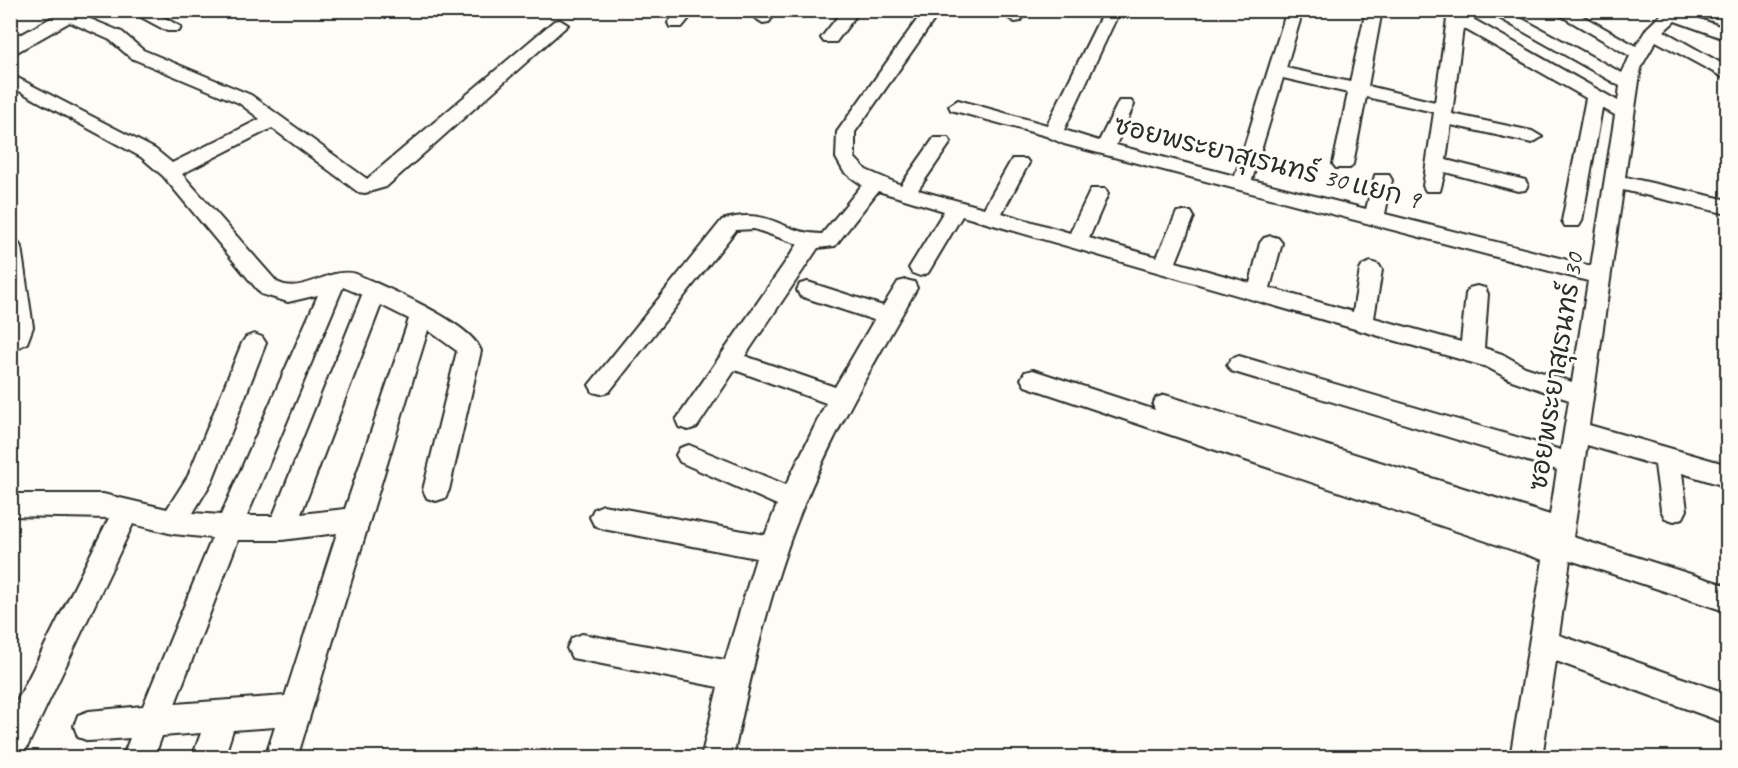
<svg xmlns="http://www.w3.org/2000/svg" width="1738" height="768" viewBox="0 0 1738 768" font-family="Caveat,'Playpen Sans Thai',sans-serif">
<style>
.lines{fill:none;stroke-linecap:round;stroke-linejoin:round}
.minor-casing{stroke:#2b2b2b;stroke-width:4}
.major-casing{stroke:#2b2b2b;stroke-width:4}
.minor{fill:#fdfcf7;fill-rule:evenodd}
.major{fill:#fdfcf7;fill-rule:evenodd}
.labels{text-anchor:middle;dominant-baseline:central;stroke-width:6;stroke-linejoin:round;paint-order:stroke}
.street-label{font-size:26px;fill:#2b2b2b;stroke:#fdfcf7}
</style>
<rect width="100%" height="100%" fill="#fdfcf7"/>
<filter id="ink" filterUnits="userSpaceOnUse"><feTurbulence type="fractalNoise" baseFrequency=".0167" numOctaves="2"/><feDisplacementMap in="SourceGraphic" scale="12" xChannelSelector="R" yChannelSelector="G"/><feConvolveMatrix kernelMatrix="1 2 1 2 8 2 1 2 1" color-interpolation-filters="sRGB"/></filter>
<g filter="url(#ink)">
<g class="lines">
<g class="minor-casing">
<path id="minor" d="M128 10H151L181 27 179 31H167Z
M678 10H696L682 27H670L668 23Z
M761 10H778L769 22 763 23 755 18Z
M843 10H860L836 42H824L821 38Z
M924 10H941L855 132V158L866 170 901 185 934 138H948L951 142 918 190 984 208 1012 159H1026L1029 163 1002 213 1070 233 1091 189H1105L1108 194 1089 238 1157 257 1177 212H1191L1194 217 1176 262 1250 283 1260 243 1264 238 1271 236 1278 238 1282 243 1270 288 1353 312 1360 270 1363 265 1371 262 1379 265 1382 270 1374 318 1461 342 1466 294 1469 288 1477 286 1485 288 1488 294 1484 348 1502 354 1525 367 1572 382 1588 281 1064 144 1046 136 951 110 949 106 958 100 1047 125 1104 10H1120L1064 130 1099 141 1119 101H1131L1134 105 1116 145 1235 176 1287 10H1303L1286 68 1350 82 1366 10H1382L1368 86 1435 102 1447 19 1436 10H1457L1618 101 1620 86 1485 10H1506L1622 73 1630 56 1551 10H1572L1636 46 1647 28 1666 10H1685L1683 13 1728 29V40L1675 21 1664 31 1728 67V80L1656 41 1641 67 1625 177 1728 200V214L1623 190 1589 425 1728 465V487L1682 473 1687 510 1683 518 1674 521 1665 518 1661 510 1655 465 1587 445 1573 537 1728 586V612L1570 560 1559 635 1728 694V724L1556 661 1542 758H1510L1543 560 1025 386 1021 379 1025 372 1033 370 1155 410 1153 405 1156 398 1165 395 1550 515 1557 470 1231 371 1227 365 1231 359 1239 356 1561 450 1569 400 1509 379 1487 367 962 216 928 273 920 276 912 273 909 268 944 211 878 191 835 246 818 248 745 356 835 387 874 320 800 296 797 290 800 284 808 282 883 306 898 282 906 280 914 282 917 288C874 363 833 432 801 512 769 591 751 674 733 758H701L718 687 572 658 567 648 572 638 582 634 725 660 756 558 603 529 594 525 590 517 594 509 603 505 765 535 777 505 680 462 676 455 680 448 689 445 786 485 826 403 735 370 697 427 688 430 679 427 676 420 798 244 754 229 736 230 609 392 601 394 593 392 589 385 722 220C771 206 782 234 822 234L862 185 844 172 836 158 837 132ZM1463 28 1586 98 1562 221 1565 226H1579L1582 221 1602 108 1615 115 1591 266 1385 214 1392 180 1389 175H1375L1366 209 1252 180 1283 78 1348 93 1333 164 1336 168H1350L1353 164 1366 97 1434 112 1423 186 1426 191H1440L1445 172 1518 191 1525 190 1528 185 1525 180 1446 160 1451 125 1532 143 1542 137 1532 131 1452 114Z
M1010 10H1027L1021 21 1015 22 1007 17Z
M71 11 122 32 143 50 251 95 367 179 554 21 560 20 568 25 386 187 365 193 358 192 272 128 182 174 277 282C303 296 329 266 356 274 384 287 471 322 481 351L449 490 445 498 436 501 427 498 423 490 457 351 428 330 297 758H265L275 727 233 730 224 758H192L201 733 162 736 154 758H122L130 738 89 741 78 737 74 726 78 715 89 711 143 706 212 538 173 534 133 524 22 758H10V715L109 518 10 516V494H103L167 509 188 476 242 343 246 337 254 334 262 337 266 343 212 481 193 513 221 515 318 295 288 302 261 294 163 176 141 157 10 86V74L155 149 172 163 260 119 239 103 131 58 110 40 65 20 63 16 65 12ZM343 287 362 295 273 516H247ZM381 305 409 319 345 509 301 514ZM337 533 285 696 175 704 238 540H282Z
M10 31 32 37 35 41 26 46 10 42Z
M10 240 18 242 21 247 33 327 27 343 10 352Z"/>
</g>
<g class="major-casing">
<path id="major" d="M65 10H91L10 56V41Z"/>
</g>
<use href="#minor" class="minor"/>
<use href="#major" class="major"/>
</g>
</g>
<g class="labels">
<g class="street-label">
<text transform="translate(1267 162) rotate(14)">ซอยพระยาสุเรนทร์ 30 แยก 9</text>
<text transform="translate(1556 372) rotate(-81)">ซอยพระยาสุเรนทร์ 30</text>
</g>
</g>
<rect width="1738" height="768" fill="none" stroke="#fdfcf7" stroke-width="36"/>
<rect x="18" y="18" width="1702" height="732" fill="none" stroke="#2b2b2b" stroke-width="2" filter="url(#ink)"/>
</svg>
